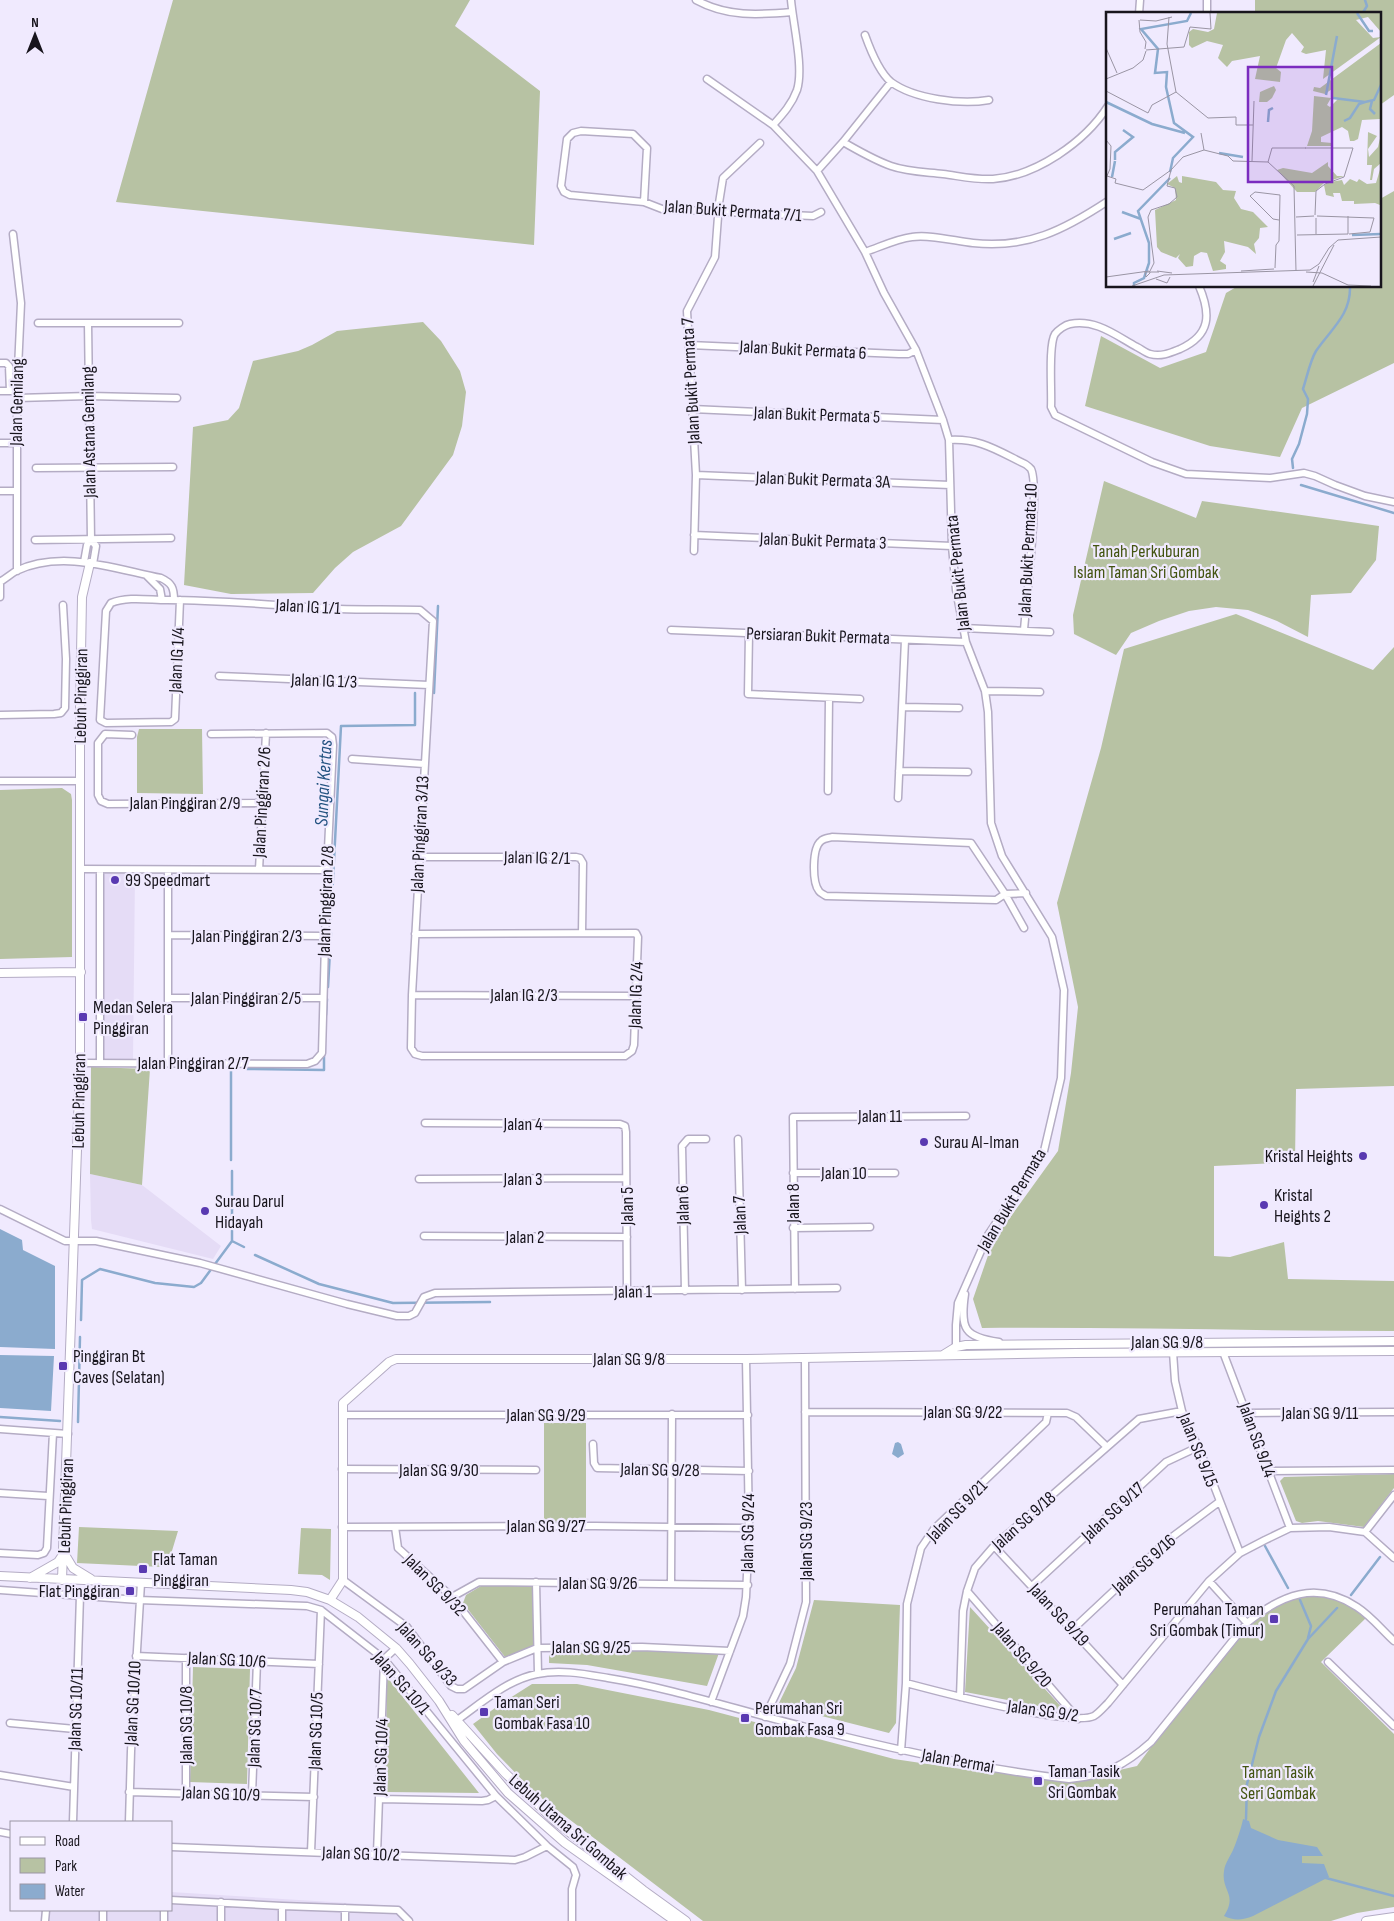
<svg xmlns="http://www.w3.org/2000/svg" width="1394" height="1921" viewBox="0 0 1394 1921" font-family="'Sofia Sans Condensed',sans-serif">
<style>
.built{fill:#e5dcf6}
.green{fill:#b7c2a3}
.water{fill:#8babce}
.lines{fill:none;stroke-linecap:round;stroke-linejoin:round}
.stream{stroke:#8babce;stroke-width:2.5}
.minor-casing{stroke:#b4acc4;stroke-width:9}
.tertiary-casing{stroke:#b4acc4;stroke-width:10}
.minor{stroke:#fff;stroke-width:6}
.tertiary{stroke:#fff;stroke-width:8}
.poi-dot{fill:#5939b1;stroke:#f0eafe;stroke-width:2}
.labels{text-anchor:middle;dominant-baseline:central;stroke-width:4.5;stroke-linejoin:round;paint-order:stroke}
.street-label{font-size:18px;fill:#18151d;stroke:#f0eafe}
.park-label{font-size:18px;fill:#435411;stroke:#f0eafe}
.poi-label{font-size:18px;fill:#18151d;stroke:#f0eafe;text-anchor:start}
.water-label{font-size:19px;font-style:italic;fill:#245381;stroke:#f0eafe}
.inset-river{fill:none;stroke:#8babce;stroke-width:2.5}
.inset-road{fill:none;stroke:#9a95a4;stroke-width:1}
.view{fill:#7b2cbf;fill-opacity:0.15;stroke:#7b2cbf;stroke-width:2.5}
.inset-edge{fill:none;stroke:#18151d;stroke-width:2.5}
</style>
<rect width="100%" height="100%" fill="#f0eafe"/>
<path class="built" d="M103 872 135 873 133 1060H103Z
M90 1174 142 1185 221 1246 213 1259 92 1229 91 1220Z
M171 1892 397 1906 414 1921H42V1910H171Z"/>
<path class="green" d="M173 0H470L455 26 540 91 534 245 116 202Z
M1255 0H1394V95L1380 105V14H1255Z
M1394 191V363L1302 408 1280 457 1210 446 1085 406 1101 336 1160 368 1206 352 1226 293 1238 286H1380V199Z
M423 322 441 341 460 371 466 392 462 426 453 455 401 526 353 552 335 568 313 593 231 594 184 585 193 427 228 420 239 408 253 361 298 351 312 345 337 331Z
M1104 481 1196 518 1202 501 1379 526 1376 560 1351 593 1311 595 1308 637 1277 621 1248 610 1216 607 1189 611 1159 621 1131 633 1116 655 1074 634 1073 615Z
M1236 614 1373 670 1394 647V1086L1296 1089 1295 1162 1214 1166V1256L1230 1257 1284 1242 1288 1279 1394 1281V1331C1256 1331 1119 1327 982 1328L973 1299 993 1241 1058 1151 1071 1073 1078 1007 1057 903 1101 748 1124 649Z
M139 729H202L203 794 137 793V737Z
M62 788 71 794 72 800V957L0 959V790Z
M91 1067 150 1069 142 1185 90 1174Z
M544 1423H586V1522H544Z
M1394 1474V1488L1364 1527 1318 1521 1302 1523 1296 1521 1280 1481 1284 1477Z
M79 1527 178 1531 168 1564 162 1567 77 1563Z
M301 1528 331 1529 330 1580 322 1575 298 1574Z
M481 1586H533L534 1647 505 1657 463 1603 466 1595Z
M1329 1595 1368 1616 1321 1662 1394 1734V1907L1357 1913 1331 1921H703L536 1794 497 1754 473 1724 502 1703 532 1684H577L709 1710 894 1759 988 1773 990 1768 1071 1781 1137 1766 1212 1665 1249 1624 1290 1596Z
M814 1600 900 1605 896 1723 889 1733 778 1705 796 1668Z
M970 1607 1065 1711 965 1692Z
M567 1650H667L719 1653 707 1686 587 1665 549 1663V1655Z
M193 1667 250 1669 247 1784 190 1782Z
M387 1677 479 1793H480L385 1792Z"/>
<path class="water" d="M0 1229 22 1240 23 1250 55 1266V1349L0 1347Z
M0 1355 54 1356 51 1411 0 1408Z
M898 1442 901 1444 904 1454 898 1458 892 1454 895 1443Z
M1243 1819 1249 1821 1251 1828 1278 1840 1317 1847 1323 1856H1302V1863L1324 1864 1329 1877 1253 1916C1243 1920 1234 1921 1224 1916 1238 1894 1221 1891 1224 1871 1225 1863 1230 1857 1233 1850 1236 1843 1242 1826 1243 1819Z"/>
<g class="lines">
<path class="stream" d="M1362 14 1367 6 1365 0
M1293 468 1292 459 1299 444 1307 414 1308 399 1303 389C1307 377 1310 361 1316 351 1331 329 1351 315 1350 286
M1301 485 1394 513
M434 693 438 606
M331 918 341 726 415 725V693
M328 987 331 933
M326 1015 327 999
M231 1069V1160
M247 1069 324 1070V1053
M232 1241 244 1247
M255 1255 319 1284 393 1303 490 1302
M81 1320 82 1280 100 1269 155 1283 194 1287 201 1283 232 1241V1171
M0 1417 60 1421
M78 1422 80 1337
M1265 1546 1288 1588
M1351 1595 1380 1557
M1300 1600 1311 1626 1308 1638
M1246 1819 1247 1784 1259 1737 1276 1691 1308 1639 1337 1608
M1326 1878 1394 1896"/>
<g class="minor-casing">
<path id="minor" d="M696 0C727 17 758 15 792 12
M1139 14 1140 0
M1207 14V0
M865 35C870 49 879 72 891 82 914 99 961 105 989 100
M707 79 773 125 817 171 865 252 884 293 916 350 943 420 949 440 952 546 956 590 966 642 985 691 988 712 991 823 1002 856 1052 937 1064 990 1061 1078 1044 1151 988 1235 958 1303 956 1325V1347
M773 125C783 114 792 104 797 90 804 68 793 24 791 0
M843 142C859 151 874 160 891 166 908 172 926 172 943 174 959 176 976 180 993 179 1036 176 1085 142 1108 106
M817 171 843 142 891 82
M644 202 647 148 633 134 581 131 573 133 567 139 561 186 564 192 570 195 644 202 662 209 813 216 821 212
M13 234 21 303 17 391V571
M865 252C880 247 896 239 912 237 929 234 955 241 973 243 1027 249 1064 230 1108 201
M1199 286C1211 314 1211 335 1180 349 1170 353 1161 357 1150 354 1146 353 1141 349 1137 347 1115 335 1096 319 1070 324 1065 325 1058 330 1055 334 1048 345 1052 392 1051 407L1055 415 1152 462 1186 474 1270 478 1304 473 1315 476 1335 485 1365 496 1394 502
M38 323H179
M689 345 899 354H908L916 350
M0 363H6L9 366 10 391
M0 391H13
M17 398 89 396 177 398
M692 409 943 420
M949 440C980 438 998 451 1025 464 1027 465 1029 467 1031 469 1040 486 1026 604 1024 630
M0 443H17
M36 468 173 467
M696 475 950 485
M0 491H17
M694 535 952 546
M35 540 171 538
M91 540 96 546 93 564
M694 551 696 475 687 311 715 257 719 203 723 178 760 143
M84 562 87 545 91 540 88 323
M147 576 160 589 162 600
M0 582C6 578 11 574 16 571 62 549 115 569 161 578 172 583 174 588 174 600
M0 597V582
M180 600 175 719 171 722 106 723 100 720 106 611 111 603C128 596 149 600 167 600 225 600 282 606 339 609 366 610 393 609 420 610L433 621 412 995 411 1048 415 1054 422 1056H625L632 1051 634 1045 638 937 636 933 415 934
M963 628 1050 632
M671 630 966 642
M749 633 748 694 860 699
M219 676 429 685
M985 691 1040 692
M902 707 959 708
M0 715 54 714 61 713 65 708 66 659 63 605
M132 735 105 734 98 743V795L101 801 108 804 262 803
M352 759 424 764
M899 771 968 772
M0 781H80
M828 791 829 698
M898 798 905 640
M419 857H576L580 858 583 863 582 933
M80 869 327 870
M100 870V1063
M168 870V1063
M259 870 266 733
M1024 928 1005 894 971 843 832 837C829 838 824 838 821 841 812 848 812 882 819 891 820 893 825 895 826 896L996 900 1005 894 1026 893
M169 935 325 936
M412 995 636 996
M169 998H323
M80 1063 307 1064 315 1061 322 1053 327 870 333 745 332 737 327 733 211 734
M425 1123 620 1124 625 1126 626 1132 627 1292
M738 1139 742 1290
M793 1173H895
M419 1179 626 1178
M0 1209 65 1241H96L200 1263 347 1304 397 1316H409L415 1313 424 1297 435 1293 837 1288
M793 1228 870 1227
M424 1236 627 1237
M795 1289 793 1117 966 1116
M685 1291 682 1146 688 1139H706
M965 1294C960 1329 964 1337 999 1342
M1170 1342 1173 1352 1175 1381 1182 1411 1206 1465 1240 1553
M1223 1352 1290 1528
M805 1412 1067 1413 1076 1417 1107 1447
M1247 1413 1394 1412
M343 1415H748
M0 1429 68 1434
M593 1444 594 1463 597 1468 749 1471
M342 1469 536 1470
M1268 1471 1394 1470
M0 1493 48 1496
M342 1527 595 1526 749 1528
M395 1527 398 1548 452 1597 503 1662
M1365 1532 1394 1495
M994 1546 1123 1685
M0 1553 38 1555 44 1553 47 1548 53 1433
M343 1580 407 1627 451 1686 457 1689H464L503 1662 537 1648 642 1647 730 1651
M1209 1581 1247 1623
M536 1582 538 1674
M671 1583 672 1414
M1032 1586 1166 1462 1198 1447
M0 1590 139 1600 307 1606 321 1610 384 1659 496 1796 547 1846 573 1867 576 1875 572 1889V1921
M967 1591 1078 1719
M452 1597 479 1582 748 1585
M1073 1629 1168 1540 1219 1502
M136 1656 319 1664
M1328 1662 1394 1726
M906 1683C936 1691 1072 1727 1094 1716 1099 1713 1104 1707 1108 1703L1209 1581 1240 1553 1265 1540 1290 1528 1329 1527 1365 1532 1394 1558
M960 1697 963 1611 967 1591 975 1568 994 1546 1139 1419 1182 1411
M711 1702 743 1616 746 1597 749 1528 746 1359
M765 1717 790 1664 806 1602 805 1358
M10 1723 75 1729
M453 1723C479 1705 506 1680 537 1674 561 1669 585 1674 608 1678 676 1689 740 1711 806 1727 892 1749 980 1769 1069 1779 1104 1776 1124 1766 1151 1742L1247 1623C1281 1595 1316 1580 1357 1607 1371 1616 1382 1630 1394 1641
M901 1751 906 1683 907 1604 921 1548 934 1529 1046 1422 1048 1413
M0 1775 74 1787
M129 1792 314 1797
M186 1793V1658
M252 1795 257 1661
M380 1799 482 1801 488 1800 496 1796
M73 1822 80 1595
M129 1822 131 1751 141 1583
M0 1832 11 1834
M171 1847 515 1860 525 1857 547 1846
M311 1852 321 1610
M377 1854 384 1659 396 1648
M171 1900 282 1906 398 1910 409 1921
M45 1921 46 1910
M103 1921V1910
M164 1921V1910
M221 1921V1902
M282 1921V1906
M345 1921V1908"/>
</g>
<g class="tertiary-casing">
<path id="tertiary" d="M0 973 81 972
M943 1355 956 1347 966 1345 1394 1341
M64 1553 73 1568 91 1579
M0 1576 291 1590 307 1592 330 1600 358 1617 396 1648 410 1664 439 1701 464 1741 508 1793 565 1843 675 1921
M30 1578 58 1562 64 1553
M62 1580 80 1063V712L82 597 90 563
M330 1600 343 1580V1403L389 1362 396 1359H746L1076 1353 1394 1351
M452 1715 505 1773 554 1820 643 1890 686 1921
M1366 1921 1394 1917"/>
</g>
<use href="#minor" class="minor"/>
<use href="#tertiary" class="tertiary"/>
</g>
<g class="poi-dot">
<circle cx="115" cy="880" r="5"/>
<rect x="78" y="1012" width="10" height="10" rx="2.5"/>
<circle cx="924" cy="1142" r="5"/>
<circle cx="1363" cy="1156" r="5"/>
<circle cx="1264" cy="1205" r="5"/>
<circle cx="205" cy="1211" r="5"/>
<rect x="58" y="1361" width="10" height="10" rx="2.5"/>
<rect x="138" y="1564" width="10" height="10" rx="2.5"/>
<rect x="125" y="1586" width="10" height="10" rx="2.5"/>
<rect x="1269" y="1614" width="10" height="10" rx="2.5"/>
<rect x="479" y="1707" width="10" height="10" rx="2.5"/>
<rect x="740" y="1713" width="10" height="10" rx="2.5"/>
<rect x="1033" y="1776" width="10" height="10" rx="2.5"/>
</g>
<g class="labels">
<g class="street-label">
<text transform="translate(733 211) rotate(4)">Jalan Bukit Permata 7/1</text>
<text transform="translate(803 350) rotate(3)">Jalan Bukit Permata 6</text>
<text transform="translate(691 381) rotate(-93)">Jalan Bukit Permata 7</text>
<text transform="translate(17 402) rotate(-89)">Jalan Gemilang</text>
<text transform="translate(817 415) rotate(2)">Jalan Bukit Permata 5</text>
<text transform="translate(89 432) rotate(-91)">Jalan Astana Gemilang</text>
<text transform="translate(823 480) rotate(2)">Jalan Bukit Permata 3A</text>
<text transform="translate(823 541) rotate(2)">Jalan Bukit Permata 3</text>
<text transform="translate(1028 550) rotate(-87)">Jalan Bukit Permata 10</text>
<text transform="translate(958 573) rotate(-96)">Jalan Bukit Permata</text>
<text transform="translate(308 607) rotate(3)">Jalan IG 1/1</text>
<text transform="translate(818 636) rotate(2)">Persiaran Bukit Permata</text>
<text transform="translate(177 660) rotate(-87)">Jalan IG 1/4</text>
<text transform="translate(324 681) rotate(2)">Jalan IG 1/3</text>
<text transform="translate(81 696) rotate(-89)">Lebuh Pinggiran</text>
<text transform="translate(262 802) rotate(-87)">Jalan Pinggiran 2/6</text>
<text x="185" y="803">Jalan Pinggiran 2/9</text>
<text transform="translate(420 834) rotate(-87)">Jalan Pinggiran 3/13</text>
<text transform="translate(537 858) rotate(1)">Jalan IG 2/1</text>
<text transform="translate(326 901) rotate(-88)">Jalan Pinggiran 2/8</text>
<text x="247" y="936">Jalan Pinggiran 2/3</text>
<text x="524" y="995">Jalan IG 2/3</text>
<text transform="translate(636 995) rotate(-88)">Jalan IG 2/4</text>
<text x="246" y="998">Jalan Pinggiran 2/5</text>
<text x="193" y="1063">Jalan Pinggiran 2/7</text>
<text transform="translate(79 1101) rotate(-89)">Lebuh Pinggiran</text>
<text x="880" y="1116">Jalan 11</text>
<text x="523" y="1124">Jalan 4</text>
<text x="844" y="1173">Jalan 10</text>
<text x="523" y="1179">Jalan 3</text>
<text transform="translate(1012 1200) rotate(-59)">Jalan Bukit Permata</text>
<text transform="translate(793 1203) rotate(-90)">Jalan 8</text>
<text transform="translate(683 1205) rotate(-91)">Jalan 6</text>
<text transform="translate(627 1206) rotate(-90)">Jalan 5</text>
<text transform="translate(740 1215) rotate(-92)">Jalan 7</text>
<text x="525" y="1237">Jalan 2</text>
<text transform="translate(633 1292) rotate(-1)">Jalan 1</text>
<text x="1167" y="1342">Jalan SG 9/8</text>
<text x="629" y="1359">Jalan SG 9/8</text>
<text x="963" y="1412">Jalan SG 9/22</text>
<text x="1320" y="1413">Jalan SG 9/11</text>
<text x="546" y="1415">Jalan SG 9/29</text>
<text transform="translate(1257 1440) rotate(70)">Jalan SG 9/14</text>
<text transform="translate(1198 1450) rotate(68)">Jalan SG 9/15</text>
<text x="439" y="1470">Jalan SG 9/30</text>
<text transform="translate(660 1470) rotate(1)">Jalan SG 9/28</text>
<text transform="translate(66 1506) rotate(-88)">Lebuh Pinggiran</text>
<text transform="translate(957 1511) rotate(-46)">Jalan SG 9/21</text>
<text transform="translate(1113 1512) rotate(-43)">Jalan SG 9/17</text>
<text transform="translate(1024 1521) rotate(-42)">Jalan SG 9/18</text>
<text x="546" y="1526">Jalan SG 9/27</text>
<text transform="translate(748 1533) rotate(-89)">Jalan SG 9/24</text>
<text transform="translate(806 1541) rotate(-90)">Jalan SG 9/23</text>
<text transform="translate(1144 1564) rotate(-42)">Jalan SG 9/16</text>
<text x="598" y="1583">Jalan SG 9/26</text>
<text transform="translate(435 1585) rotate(45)">Jalan SG 9/32</text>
<text transform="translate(1059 1615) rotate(47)">Jalan SG 9/19</text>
<text x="591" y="1647">Jalan SG 9/25</text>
<text transform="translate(427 1654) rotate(48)">Jalan SG 9/33</text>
<text transform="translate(1022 1655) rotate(49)">Jalan SG 9/20</text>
<text transform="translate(227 1660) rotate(3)">Jalan SG 10/6</text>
<text transform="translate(401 1683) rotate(49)">Jalan SG 10/1</text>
<text transform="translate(133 1703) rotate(-87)">Jalan SG 10/10</text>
<text transform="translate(76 1709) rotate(-88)">Jalan SG 10/11</text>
<text transform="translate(1043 1711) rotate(8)">Jalan SG 9/2</text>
<text transform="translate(186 1725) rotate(-90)">Jalan SG 10/8</text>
<text transform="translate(255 1728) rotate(-88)">Jalan SG 10/7</text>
<text transform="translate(316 1731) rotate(-88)">Jalan SG 10/5</text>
<text transform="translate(381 1757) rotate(-88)">Jalan SG 10/4</text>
<text transform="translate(958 1761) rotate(10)">Jalan Permai</text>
<text transform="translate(221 1794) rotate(2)">Jalan SG 10/9</text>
<text transform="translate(568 1827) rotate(41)">Lebuh Utama Sri Gombak</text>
<text transform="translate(361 1854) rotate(2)">Jalan SG 10/2</text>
</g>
<g class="park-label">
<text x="1146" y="551">Tanah Perkuburan<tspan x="1146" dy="21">Islam Taman Sri Gombak</tspan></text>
<text x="1278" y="1772">Taman Tasik<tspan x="1278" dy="21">Seri Gombak</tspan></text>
</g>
<g class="poi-label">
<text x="125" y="880">99 Speedmart</text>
<text x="93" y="1007">Medan Selera<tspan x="93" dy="21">Pinggiran</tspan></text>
<text x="934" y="1142">Surau Al-Iman</text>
<text x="1353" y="1156" text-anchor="end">Kristal Heights</text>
<text x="1274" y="1195">Kristal<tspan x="1274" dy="21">Heights 2</tspan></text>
<text x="215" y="1201">Surau Darul<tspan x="215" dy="21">Hidayah</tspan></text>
<text x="73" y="1356">Pinggiran Bt<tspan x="73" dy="21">Caves (Selatan)</tspan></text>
<text x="153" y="1559">Flat Taman<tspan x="153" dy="21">Pinggiran</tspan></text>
<text x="120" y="1591" text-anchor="end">Flat Pinggiran</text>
<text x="1264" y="1609" text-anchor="end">Perumahan Taman<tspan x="1264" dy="21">Sri Gombak (Timur)</tspan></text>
<text x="494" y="1702">Taman Seri<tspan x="494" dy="21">Gombak Fasa 10</tspan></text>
<text x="755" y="1708">Perumahan Sri<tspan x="755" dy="21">Gombak Fasa 9</tspan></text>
<text x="1048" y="1771">Taman Tasik<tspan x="1048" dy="21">Sri Gombak</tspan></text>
</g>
<g class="water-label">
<text transform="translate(324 783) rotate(-87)">Sungai Kertas</text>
</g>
</g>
<g transform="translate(1106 12)">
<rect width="275" height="275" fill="#f0eafe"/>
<path d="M111 1H275V20L262 5 250 8 267 26 275 25 217 67 220 38 200 42 195 40 198 35 186 21 180 28 170 56 175 60 174 70 149 67 154 44 126 49 121 55 112 46 117 33 101 29 86 36 83 33V20L87 17 102 20 108 17ZM275 31V112L274 107 256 108 252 127 248 129H244L242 119 236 115 215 125V130L226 131 227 134H201L206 119 208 84 225 86 221 93 224 95 232 87 227 85 226 77 219 82 207 79 208 75 214 76ZM168 74 170 78 166 86 161 90H153L154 80ZM262 120 271 124 262 137 263 145 272 135 275 122V151L268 157 266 168H264L266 153H261ZM222 150V154L231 164H238L218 171 209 180H191L171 158 177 156 206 161ZM275 154V201L274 193 269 191 248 192V189H236L234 181H227L228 185 220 183 218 173 224 170 236 168 238 173 244 167 251 170 253 167 261 172 270 171ZM71 164 73 170 76 171V164L110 170 117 178 130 179 128 186 135 197 147 200 162 215 154 216 153 226 148 232 150 242 142 235 118 229 119 240 114 249 120 253V257L107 259 101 241 95 240 88 244 87 254 80 255 72 246 74 242 70 246 55 240 51 235 49 198 70 188 69 176 61 172Z" fill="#b7c2a3"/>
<path class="inset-river" d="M251 1 263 19H267M220 83 231 24M227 86 259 90M266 89 264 97 269 102M0 90 46 112 79 121M259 90 268 88 275 73M238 109 244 106 253 92 259 90M162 110 163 98 167 96M113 141 137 145M9 148V140L27 125 17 118M64 160 67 146 87 125 68 111 60 75 61 60 49 61 52 37 35 17 81 9 85 1M6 165 9 149M16 200 35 207M246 223 275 222M8 227 25 221M28 274V271L38 266 43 251V231L32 199 64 166"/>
<path class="inset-road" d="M63 5 61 32 70 80 102 106 130 105V113H147M33 8 34 20 40 30 39 37M34 8 50 9 66 5M0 36 11 61M40 38 78 35 84 15 105 17 104 1M0 67 27 56 37 48 40 39M0 79 42 101 46 93 70 80M95 121 98 138M0 128 5 134 4 157 0 166M199 136H247L238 165 219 172 210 179 209 203M98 138 122 144 127 149 162 150 188 174 190 259M146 149 148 89M162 150 166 136H200M1 164 10 167 9 171 37 178 65 158 77 145 98 138M211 204 268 206 264 220 243 222M242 204V222M190 205 208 204M210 222V206M191 223 242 222M169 256 170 233 173 229 174 183 149 180 144 184 167 207 173 208M44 259 48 251 42 205 45 198 63 192 71 185 69 176 61 174 65 158M51 259 66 261M135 259 168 257M200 260 216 261 242 273 265 274M0 265 43 259 44 260V261L40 265 39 260H53M50 267 61 271 64 265M207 270 213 254M26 274 58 263 204 258 213 252 223 236 232 228 275 225M207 274 228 233"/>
<path class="view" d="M142 55H226V170H142Z"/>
<rect width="275" height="275" class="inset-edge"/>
</g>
<rect x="10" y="1821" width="162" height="90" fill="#f0eafe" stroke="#9a95a4"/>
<rect x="20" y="1837" width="25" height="8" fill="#ffffff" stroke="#9a95a4"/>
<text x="55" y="1846" font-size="15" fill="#18151d">Road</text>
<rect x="20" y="1858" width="25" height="15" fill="#b7c2a3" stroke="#9a95a4"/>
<text x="55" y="1871" font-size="15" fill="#18151d">Park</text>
<rect x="20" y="1884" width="25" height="15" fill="#8babce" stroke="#9a95a4"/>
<text x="55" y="1896" font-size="15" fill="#18151d">Water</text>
<g transform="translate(35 35)" stroke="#f0eafe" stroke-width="4" paint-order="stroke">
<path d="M0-4L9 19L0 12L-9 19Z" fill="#18151d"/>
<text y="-8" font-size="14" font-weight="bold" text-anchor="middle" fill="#18151d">N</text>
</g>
</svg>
